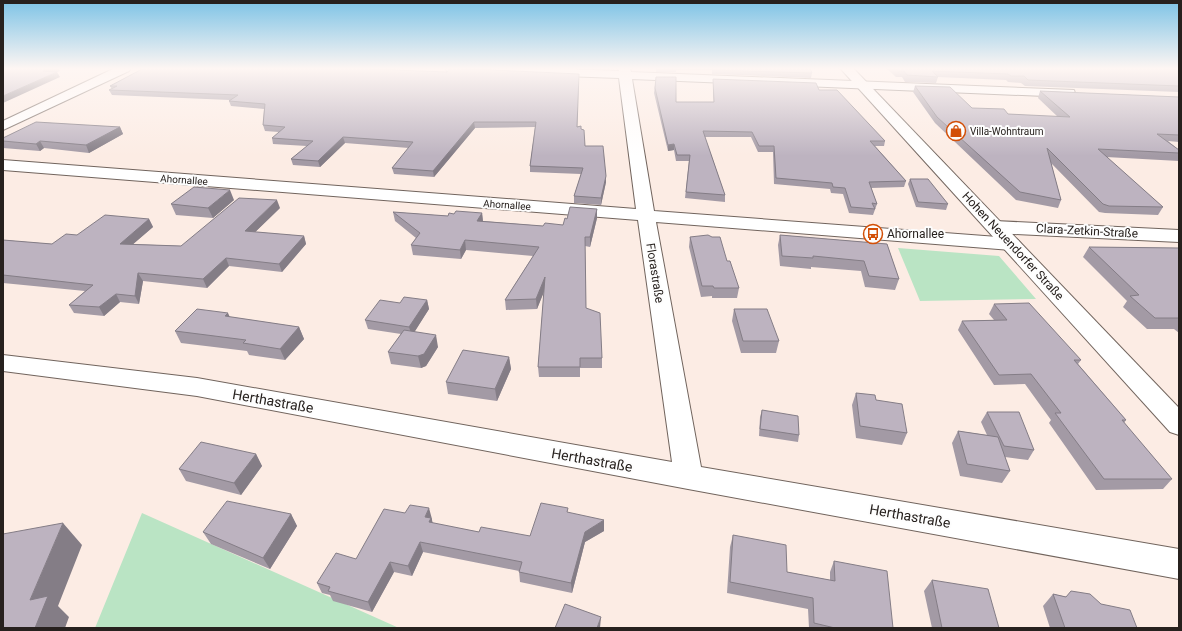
<svg xmlns="http://www.w3.org/2000/svg" width="1182" height="631" viewBox="0 0 1182 631" font-family="Roboto,sans-serif">
<style>
.green{fill:#bae4c4}
.lines{fill:none;stroke-linecap:round;stroke-linejoin:round}
.minor-casing{stroke:#71645d;stroke-width:2}
.secondary-casing{stroke:#71645d;stroke-width:2}
.minor{fill:#fff;fill-rule:evenodd}
.secondary{fill:#fff;fill-rule:evenodd}
.wall{fill:#a39aa5}
.shaded-wall{fill:#847d86}
.building{fill:#bdb3c0;stroke:#847d86}
.labels{text-anchor:middle;dominant-baseline:central;stroke-width:4;stroke-linejoin:round;paint-order:stroke}
.far-poi-label{font-size:10px;fill:#27211e;stroke:#fdfdfd;text-anchor:start}
.far-street-label{font-size:10px;fill:#27211e;stroke:#fdfdfd}
.street-label{font-size:12px;fill:#27211e;stroke:#fdfdfd}
.poi-label{font-size:12px;fill:#27211e;stroke:#fdfdfd;text-anchor:start}
.near-street-label{font-size:14px;fill:#27211e;stroke:#fdfdfd}
</style>
<rect width="100%" height="100%" fill="#fcece4"/>
<path class="green" d="M898 248 999 256 1036 299 920 301Z
M142 513 399 628H95Z"/>
<g class="lines">
<g class="minor-casing">
<path id="minor" d="M115 68H131L129 71 3 130V121Z
M445 68H543L619 71 618 68H630L631 72 1074 90 1075 93 1074 96 1069 97 632 79 654 211 1011 238 1018 240 1021 244 1018 248 1011 250 656 222 701 467 1179 549V579L688 489 197 396 3 371V355L197 378 672 462 638 220 3 170V160L636 209 619 78 451 72 447 71Z
M995 221 1179 230V242L995 233 989 231 986 227 989 223Z"/>
</g>
<g class="secondary-casing">
<path id="secondary" d="M840 68H853L1179 408V435L1170 432Z"/>
</g>
<use href="#minor" class="minor"/>
<use href="#secondary" class="secondary"/>
</g>
<path class="wall" d="M144 68H377L376 70 578 127 581 129 585 146 606 182 601 205 574 203V196L581 174 530 172V166L535 127 475 128 434 177 394 174 392 168 409 148 345 143 320 167 293 165 291 159 307 146 273 144 272 138 279 132 265 131 263 125 264 109 231 106 229 101 230 100 112 95 109 90 112 89 110 86Z
M656 68H810L812 73 811 78 712 74V70H676V72H656Z
M886 68H1164L1165 69 1166 68H1173L1179 72V92L1025 86 1021 83 1008 82 1006 80 938 77 936 83 905 82 902 77H896Z
M656 77 676 102H714L713 84V79L819 90 885 141 884 146H875L906 181 904 187 871 188 877 204 873 215 849 213 843 194 831 193 830 189 774 184 773 152H758L751 137H705L725 195V202L685 198 689 161H676L674 150 668 151 654 93Z
M915 86 972 108 1008 114 1058 117 1038 98 1040 91 1179 97V142L1168 141 1179 150V161L1106 157 1163 207 1158 215 1105 213 1099 212 1051 163 1061 200 1058 208 1016 200 935 123 913 92Z
M120 127 123 134 89 153 44 148 40 151 3 148V138Z
M910 179 948 204 946 210 916 207 908 184Z
M234 200 213 218 176 215 171 204Z
M280 208 255 232 304 236 306 244 282 272 229 266 207 288 143 281 139 304 120 302 104 316 74 313 69 305 85 291 3 283V240L52 244 77 235 149 219 153 227 133 244 181 246Z
M597 209V218L590 247 585 246 586 308 602 358V368H580V377H539L538 367 544 291 537 309 506 310 505 300 533 256 466 250 461 259 413 255 411 245 416 238 395 221 393 212 448 216 454 214 482 213 483 221 543 226 563 225 567 219Z
M780 235 887 244 899 279 895 290 865 287 861 271 811 267V269L780 266 778 245Z
M690 237 727 261 739 288 737 298H712V296L701 297 689 247Z
M1089 247 1178 248 1179 247V333L1174 329H1147L1123 307 1127 301 1083 257Z
M427 300 429 309 414 332 438 347 426 366 421 368 391 364 388 352 401 334 368 329 365 320Z
M994 304 1081 360 1078 364 1126 420 1124 423 1172 479 1163 489 1096 490 1049 423 1051 420 1025 384 994 385 958 330 962 321 994 320 989 314Z
M734 309 779 341 776 353H741L732 321Z
M229 317 299 327 304 339 285 360 249 355 247 351 181 343 175 331Z
M509 357 511 369 497 401 448 394 446 382Z
M856 393 876 400 907 433 902 445 856 438 852 405Z
M762 410 799 435 798 442 759 436 760 417Z
M987 412 1034 450 1028 460 1005 457 1010 471 1002 483 960 476 952 443 958 431 987 435 981 422Z
M256 454 262 466 241 495 186 481 179 469Z
M569 513 604 531 585 542 572 593 520 582 519 571 423 552 412 576 394 572 372 612 333 601 330 595 322 593 317 583 356 559 432 519V523L479 532 530 536Z
M291 514 297 526 270 569 211 544 203 532Z
M733 535 787 572 830 580V572L834 561 893 628H809L808 609 727 593 730 547Z
M932 580 999 628H932L924 591Z
M1053 594 1101 604 1137 628H1050L1043 606Z"/>
<path class="shaded-wall" d="M51 68H60L59 69 60 71 46 76 43 71Z
M371 68H377L371 74 370 69Z
M57 72 60 77 3 103V96Z
M474 122 475 128 434 177 433 171Z
M120 127 123 134 89 153 86 145Z
M343 137 345 143 320 167 318 161Z
M40 141 44 148 40 151 36 144Z
M674 144V150L668 151V145Z
M606 176V182L601 205V198Z
M230 190 234 200 213 218 208 208Z
M277 200 280 208 248 239 245 231Z
M597 209V218L590 247V237Z
M482 213 483 222 477 221Z
M149 219 153 227 124 252 120 244Z
M304 236 306 244 282 272 279 264Z
M465 240 466 250 461 259 460 250Z
M226 258 229 266 207 288 203 279Z
M138 273 143 281 139 304 135 296Z
M545 277 546 287 537 309 536 299Z
M116 294 120 302 104 316 99 307Z
M427 300 429 309 412 336 409 327Z
M228 313 233 324 225 316Z
M299 327 304 339 285 360 280 349Z
M436 335 438 347 426 366 421 368 418 356Z
M509 357 511 369 497 401 495 389Z
M256 454 262 466 241 495 234 483Z
M429 508 432 519V520L434 528 425 517Z
M291 514 297 526 270 569 263 558Z
M604 520V531L585 542 572 593 571 583 585 532Z
M63 523 82 545 58 606 69 617 65 628H35L30 600Z
M420 542 423 552 412 576 408 566Z
M390 562 394 572 372 612 368 602Z
M601 617 600 628H597Z"/>
<path class="building" d="M3 68H51L43 71 57 72 3 96Z
M144 68H371L370 69 447 72 450 68 579 74 577 127 581 126V129L584 130 585 146H603L606 176 601 198 574 196 583 168 530 166 536 122H474L433 171 392 168 413 142 343 137 318 161 291 159 313 141 272 138 285 127 263 125 265 104 229 101 238 95 109 90 117 86H110Z
M712 68H810L812 73 712 70Z
M895 68H1164L1167 69V68H1173L1179 72V86L1028 80 1024 76H1011L1008 74 932 71 938 77 907 75 904 71H898Z
M656 77H676V102H714L713 79 816 83 819 90H837L885 141H870L906 181 869 182 877 204 872 203 875 209 851 207 845 188 833 187 832 183 776 178 774 146H759L752 132 703 131 725 195 686 192 690 155H677L674 144 668 145 655 88Z
M915 86 950 87 972 108 1004 109 1008 114 1070 117 1040 91 1179 97V135L1157 134 1179 150V153L1098 149 1163 207 1109 206 1103 204 1047 148 1061 200 1020 192 937 117Z
M36 122 120 127 86 145 40 141 36 144 3 141V138Z
M910 179H928L948 204 918 202Z
M194 187 230 190 208 208 171 204Z
M239 198 277 200 245 231 304 236 279 264 226 258 203 279 138 273 135 296 116 294 99 307 69 305 93 285 3 275V240L52 244 66 234 77 235 105 215 149 219 120 244 181 246Z
M570 207 597 209 590 237H585L586 308 600 313 602 358H580V367H538L545 277 536 299 505 300 539 247 465 240 460 250 411 245 420 233 393 212 448 216 449 213 454 214 456 211 482 213 477 221 543 226 545 223 563 225 565 218 567 219Z
M708 235 712 237H720L727 261H730L739 288H714L713 286H702L690 237Z
M780 235 887 244 899 279 869 276 864 261 813 256V258L782 256Z
M1089 247 1179 248V318H1155L1130 296 1139 295Z
M404 297 427 300 409 327 365 320 380 300 400 303Z
M1029 303 1081 360H1074L1126 420H1122L1172 479H1104L1055 413H1061L1031 374 999 375 962 321 1007 320 994 304Z
M197 309 228 313 225 316 299 327 280 349 243 343 246 340 175 331Z
M734 309H767L779 341H743Z
M404 330 436 335 424 354 418 356 388 352Z
M463 350 509 357 495 389 446 382Z
M856 393 875 395 876 400 902 404 907 433 860 426Z
M762 410 798 416 799 435 760 429Z
M987 412H1019L1034 450 1004 446Z
M958 431 998 437 1010 471 967 464Z
M201 442 256 454 234 483 179 469Z
M227 501 291 514 263 558 203 532Z
M541 503 568 508 567 512 604 520 585 532 571 583 519 572 522 562 420 542 408 566 390 562 368 602 328 591 330 587 317 583 336 553 356 559 384 509 405 513 410 505 429 508 425 517 431 518 429 522 479 532 481 527 530 536Z
M63 523 30 600 48 596 35 628H3V534Z
M733 535 786 545 787 572 835 581 834 561 887 571 893 628H835L814 623 813 598 730 582Z
M932 580 988 589 999 628H942Z
M1071 591 1090 594 1101 604 1130 610 1137 628H1065L1053 594 1066 597Z
M565 604 601 617 597 628H555Z"/>
<linearGradient id="sky" x2="0" y2="1"><stop stop-color="#7dc3e6"/><stop offset="0.44" stop-color="#fef6f3"/><stop offset="1" stop-color="#fef6f3" stop-opacity="0"/></linearGradient>
<rect width="1182" height="156" fill="url(#sky)"/>
<defs>
<g id="shop-ring" transform="scale(1)"><circle r="9.5" fill="#fdfdfd" stroke="#d34f07" stroke-width="1.5"/><path d="M-5-2.5h2.3a2.7 3.5 0 0 1 5.4 0H5L5.5 6h-11ZM-1.5-2.5h3a1.5 2.3 0 0 0-3 0Z" fill="#d34f07"/></g>
<g id="bus-ring" transform="scale(1)"><circle r="9.5" fill="#fdfdfd" stroke="#d34f07" stroke-width="1.5"/><path d="M-5-6H5V4H4V6H2V4H-2V6H-4V4H-5ZM-3.5-4V0h7V-4ZM-3.5 1.2v1.5H-2V1.2ZM2 1.2v1.5H3.5V1.2Z" fill="#d34f07"/></g>
</defs>
<g fill-rule="evenodd">
<use href="#shop-ring" x="956" y="131"/>
<use href="#bus-ring" x="873" y="234"/>
</g>
<g class="labels">
<g class="far-poi-label">
<text x="970" y="131">Villa-Wohntraum</text>
</g>
<g class="far-street-label">
<text transform="translate(184 180) rotate(4)">Ahornallee</text>
<text transform="translate(507 205) rotate(4)">Ahornallee</text>
</g>
<g class="street-label">
<text transform="translate(1087 231) rotate(3)">Clara-Zetkin-Straße</text>
<text transform="translate(1013 246) rotate(47)">Hohen Neuendorfer Straße</text>
<text transform="translate(655 273) rotate(81)">Florastraße</text>
</g>
<g class="poi-label">
<text x="887" y="234">Ahornallee</text>
</g>
<g class="near-street-label">
<text transform="translate(273 401) rotate(10)">Herthastraße</text>
<text transform="translate(592 460) rotate(10)">Herthastraße</text>
<text transform="translate(910 516) rotate(10)">Herthastraße</text>
</g>
</g>
<rect width="1182" height="631" fill="none" stroke="#27211e" stroke-width="8"/>
</svg>
